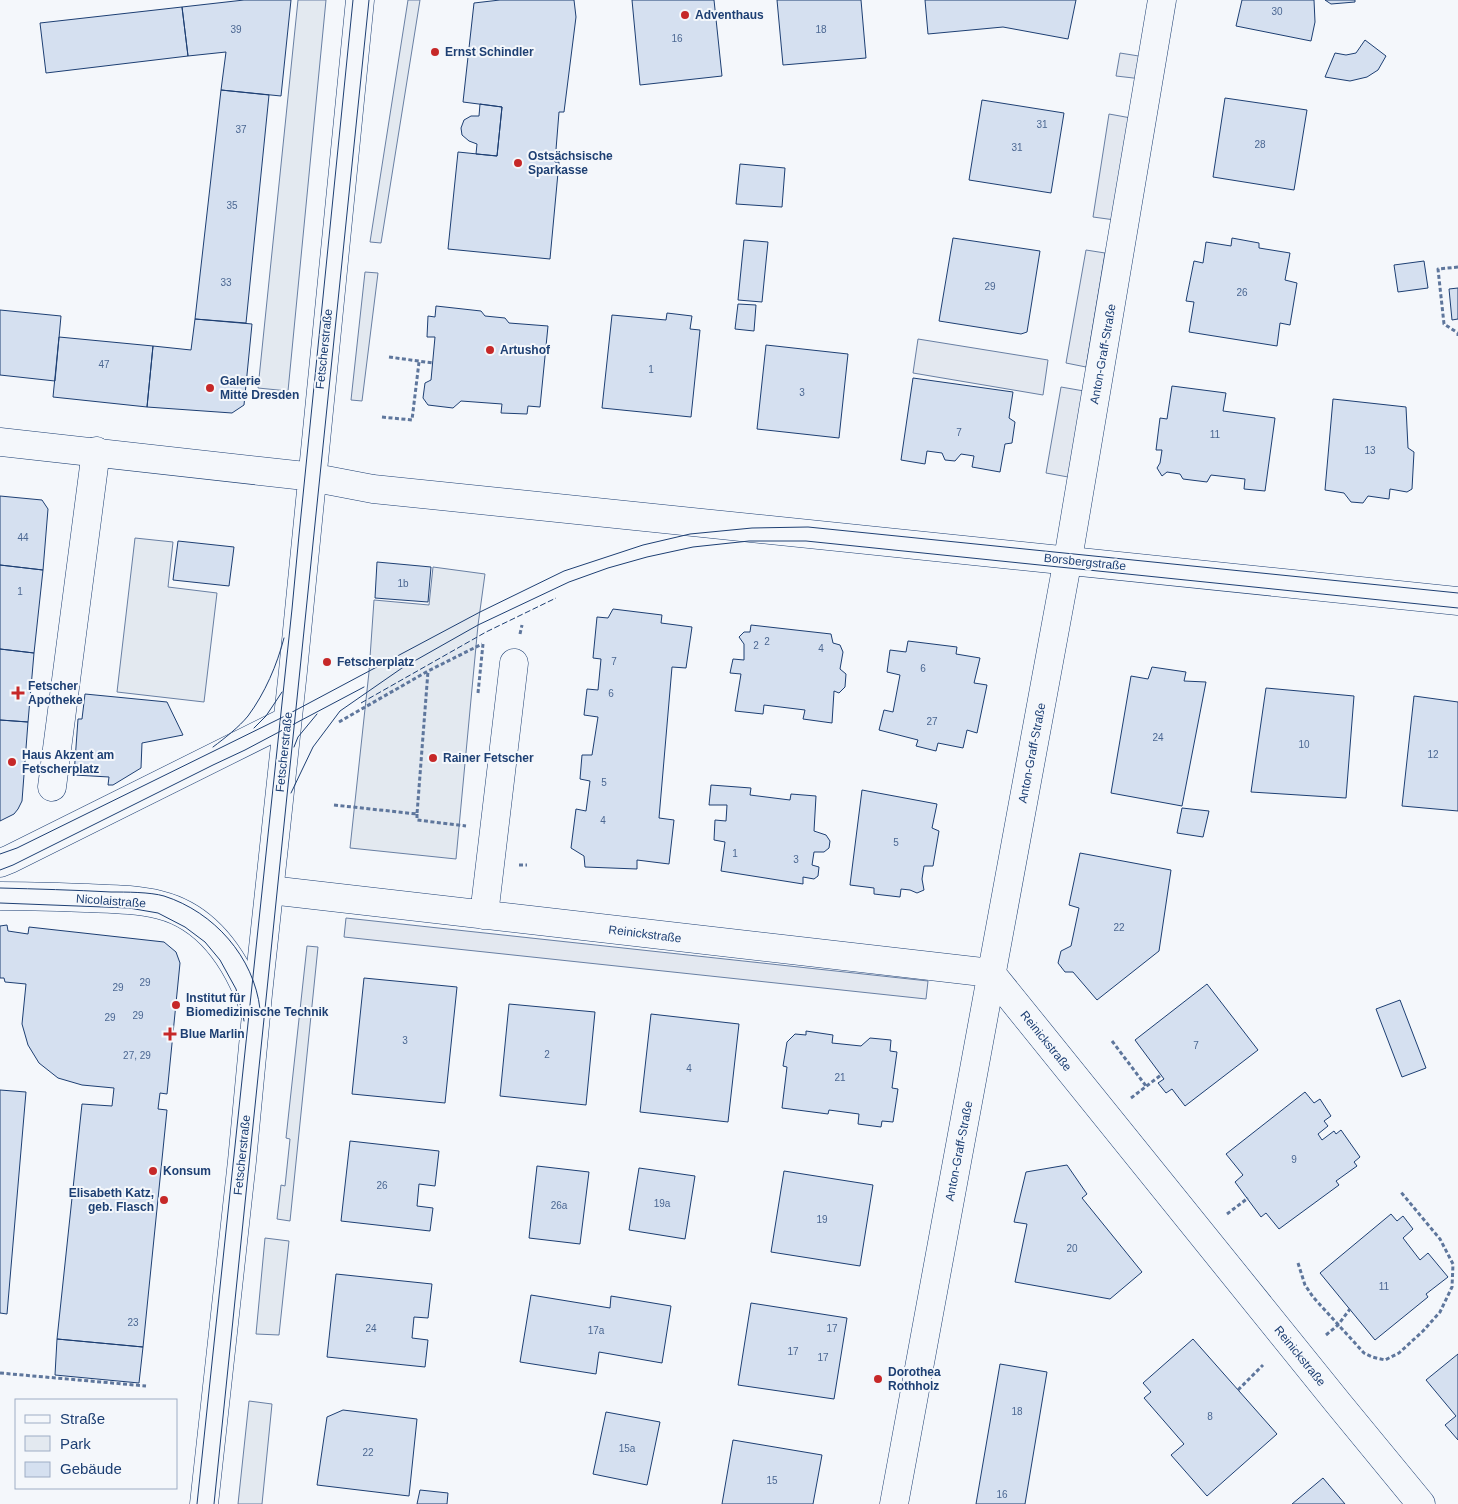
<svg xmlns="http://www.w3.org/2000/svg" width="1458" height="1504" viewBox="0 0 1458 1504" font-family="Helvetica,sans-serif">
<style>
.green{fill:#e3e9f0;stroke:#687fa3}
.parking{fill:#e3e8f0;stroke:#687fa3}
.building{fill:#d5e0f0;stroke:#1d3f73}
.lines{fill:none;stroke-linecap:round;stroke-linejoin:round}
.minor-casing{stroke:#1d3f73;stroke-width:29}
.major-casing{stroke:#1d3f73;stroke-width:29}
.path{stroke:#5e769c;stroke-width:3;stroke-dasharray:4 2.5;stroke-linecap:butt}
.minor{stroke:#f4f7fb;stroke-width:28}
.major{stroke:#f4f7fb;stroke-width:28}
.tram{stroke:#1d3f73;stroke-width:1}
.fence{stroke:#1d3f73;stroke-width:1;stroke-dasharray:6 2.5;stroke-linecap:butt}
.poi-dot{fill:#c62828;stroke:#f4f7fb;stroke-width:2}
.labels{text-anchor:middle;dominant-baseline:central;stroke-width:4;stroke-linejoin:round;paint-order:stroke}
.number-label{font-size:10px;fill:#4b6792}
.poi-label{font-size:12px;font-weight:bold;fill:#1d3f73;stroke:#f4f7fb;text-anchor:start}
.street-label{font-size:12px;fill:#1d3f73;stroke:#f4f7fb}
</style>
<rect width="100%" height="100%" fill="#f4f7fb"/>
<path class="green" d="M298 0H326L288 391 258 388Z
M408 0H420L381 243 370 242Z
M365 272 378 273 362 401 351 400Z
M135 538 173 542 168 587 217 593 204 702 117 692Z
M433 567 485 574 478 625 456 859 350 848 369 672 374 600 429 605Z
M307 946 318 947 290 1221 277 1219 281 1185 285 1186 290 1139 286 1138Z
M265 1238 289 1241 279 1335 256 1334Z
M249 1401 272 1404 262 1504H238Z"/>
<path class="parking" d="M1120 53 1145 57 1142 79 1116 76Z
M1109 114 1131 118 1115 220 1093 217Z
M1086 250 1105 253 1086 367 1066 363Z
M918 339 1048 360 1043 395 913 373Z
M1061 387 1084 391 1068 477 1046 473Z
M346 918 928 981 926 999 344 937Z"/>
<path class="building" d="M244 0H291L281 96 221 90 226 52 188 56 182 7Z
M500 0H574L576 17 564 112H559L555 162H559L550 259 448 249 458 152 497 156 502 107 463 102 474 3Z
M632 0H714L722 76 640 85Z
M777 0H861L866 58 783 65Z
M925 0H1076L1068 39 1003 27 928 34Z
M1242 0H1314L1315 22 1311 41 1236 26Z
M1325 0H1355V2L1331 4Z
M182 7 188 56 46 73 40 23Z
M1365 40 1386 56 1378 70 1367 77 1350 81 1325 77 1335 53 1346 55 1356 53Z
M221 90 269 95 246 323 195 319Z
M1225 98 1307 110 1294 190 1213 177Z
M982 100 1064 113 1051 193 969 180Z
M480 104 502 107 497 156 476 154 477 144 469 141 462 135 461 128 464 120 471 116H479Z
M740 164 785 168 782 207 736 204Z
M953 238 1040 251 1027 332 1021 334 939 321Z
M1232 238 1259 243V248L1290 253 1285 280 1297 283 1290 325 1280 323 1277 346 1189 332 1194 302 1186 301 1194 261 1203 263 1206 242 1231 246Z
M744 240 768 242 762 302 738 300Z
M1424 261 1428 288 1398 292 1394 265Z
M1458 288V319L1452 320 1449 289Z
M738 304 756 305 754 331 735 329Z
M436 306 481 311 485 316 505 318 509 323 548 326 540 407 528 406 527 414 501 413 502 404 461 401 453 408 428 405 423 398 425 383 431 380 435 337H427L428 316 435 317Z
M0 310 61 316 55 381 0 375Z
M667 313 692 316 690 329 700 330 691 417 602 408 612 315 666 320Z
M195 319 252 324 244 405 232 413 147 407 153 346 191 350Z
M59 337 153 346 147 407 53 397Z
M766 345 848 354 839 438 757 429Z
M913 378 1013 392 1009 418 1015 422 1012 443 1005 444 1000 472 972 467 974 456 961 454 955 461 945 460 942 453 927 451 925 464 901 460Z
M1172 386 1226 393 1223 411 1275 418 1265 491 1244 489 1245 479 1211 475 1207 482 1183 479 1180 474 1167 472 1162 476 1157 468 1160 463 1162 450H1156L1160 418 1167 419Z
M1333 399 1406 407 1408 448 1414 452 1412 489 1407 492 1390 489 1389 499 1368 496 1363 503 1351 502 1344 493 1325 490Z
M0 496 42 500 48 509 43 570 0 565Z
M178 541 234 547 229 586 173 580Z
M377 562 431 567 428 602 375 598Z
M0 565 43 570 34 653 0 649Z
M613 609 662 615 661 623 692 627 686 668 672 667 659 818 674 820 669 864 637 860V869L585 867 584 856 571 848 576 809 586 811 590 781 580 779 582 755H592L598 717 584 715 587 689 598 690 601 659 593 658 597 617 608 618Z
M751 625 831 634 833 643 840 645 843 652 840 669 846 674 845 687 839 693 834 691 832 723 803 719 805 710 764 705 763 714 735 711 741 674 730 673 733 659 744 660V644L739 637 744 632H750Z
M908 641 957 647 956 654 980 658 974 683 987 685 977 733 967 730 963 748 938 743 936 751 916 746 918 740 879 730 884 710 893 712 900 675 887 672 890 650 906 652Z
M0 649 34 653 28 722 0 720Z
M1152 667 1186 672 1184 681 1206 682 1182 806 1111 793 1131 676 1148 679Z
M1266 688 1354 696 1346 798 1251 792Z
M85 694 167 702 183 735 142 743 141 768 113 785H108L109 777 74 775 78 719H82Z
M1414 696 1458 702V811L1402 806Z
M0 720 28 722 22 801 18 809 14 814 0 821Z
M711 785 751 788 750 795 790 800 791 794 816 796 814 831 826 835 830 841 829 848 824 852H814L812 865 819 867 818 876 814 879 803 877V884L721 871 725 842 714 840 715 820 726 821 727 805H709Z
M862 790 937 804 932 828 939 831 933 866H924L922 879 924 890 917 893 910 890 901 889 900 897 874 894V888L850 885Z
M1182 808 1209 811 1203 837 1177 833Z
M1080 853 1171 870 1159 951 1097 1000 1073 972H1065L1058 963 1061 951 1071 946 1079 908 1069 905Z
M7 925 8 931 28 934 29 927 164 942 176 952 180 963 167 1094 160 1093 158 1109 167 1110 143 1347 57 1339 82 1104 112 1106 114 1088 82 1085 58 1078 39 1063 28 1045 22 1024 26 984 5 982 4 978H0V926Z
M364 978 457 987 445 1103 352 1094Z
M1207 984 1258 1050 1185 1106 1172 1089 1166 1093 1158 1083 1164 1079 1135 1040Z
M1400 1000 1426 1068 1402 1077 1376 1009Z
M509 1004 595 1012 586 1105 500 1096Z
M651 1014 739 1024 728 1122 640 1112Z
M806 1031 833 1035 832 1043 861 1046 870 1038 891 1040 890 1051 897 1052 892 1088 898 1089 893 1122 882 1121 881 1127 858 1124 859 1114 829 1110 828 1114 782 1108 787 1067 783 1066 787 1042 795 1034 806 1035Z
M0 1090 26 1092 7 1314 0 1313Z
M1305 1092 1314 1103 1320 1099 1331 1116 1324 1121 1328 1126 1318 1134 1322 1140 1334 1131 1336 1134 1341 1130 1360 1157 1354 1162 1357 1166 1336 1181 1339 1185 1279 1229 1266 1213 1261 1217 1235 1182 1243 1175 1226 1154Z
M350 1141 439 1151 435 1186 419 1184 417 1206 433 1208 430 1231 341 1221Z
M1067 1165 1087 1194 1082 1198 1142 1272 1110 1299 1015 1282 1027 1224 1014 1222 1026 1172Z
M537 1166 589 1172 580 1244 529 1238Z
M639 1168 695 1176 685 1239 629 1230Z
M784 1171 873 1185 860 1266 771 1252Z
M1391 1214 1397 1221 1403 1216 1413 1229 1403 1238 1420 1260 1428 1253 1448 1277 1426 1294 1428 1297 1375 1340 1320 1273Z
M336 1274 432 1284 428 1318 414 1317 412 1338 428 1340 425 1367 327 1357Z
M531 1295 610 1308 611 1296 671 1306 662 1363 599 1352 596 1374 520 1362Z
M751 1303 847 1318 834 1399 738 1385Z
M57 1339 143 1347 139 1383 55 1375Z
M1193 1339 1277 1434 1207 1496 1171 1455 1184 1444 1144 1398 1151 1392 1143 1383Z
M1458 1354V1440L1445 1425 1456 1416 1426 1380Z
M1000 1364 1047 1372 1025 1504H976Z
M343 1410 417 1419 409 1496 317 1485 327 1417Z
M606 1412 660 1422 647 1485 593 1474Z
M733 1440 822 1455 813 1504H722Z
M1323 1478 1345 1504H1292Z
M420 1490 448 1493 447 1504H417Z"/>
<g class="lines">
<g class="minor-casing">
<path id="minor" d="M52 787 96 451
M0 863 10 859 287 721
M270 890 991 973 1338 1403 1421 1504
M0 896C29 896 58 897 88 898 112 899 136 899 160 905 212 918 240 967 256 1014
M484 915 514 663
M894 1504 1069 553 1162 0"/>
</g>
<g class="major-casing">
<path id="major" d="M0 442 305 476 373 489 1458 601
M204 1504 242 1161 258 994 293 671 360 0"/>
</g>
<path class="path" d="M1458 267 1438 269 1444 324 1458 333V337
M389 357 433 363
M382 417 412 420 419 362
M520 634 522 625
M478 693 483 644
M339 722 428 671 482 644
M334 805 417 814 428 671
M417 814V820L466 826
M519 865H527
M1112 1041 1146 1086
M1131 1098 1161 1075
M1227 1214 1248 1198
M1298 1263 1305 1285 1313 1297 1364 1353 1372 1357 1385 1360 1399 1353 1423 1331 1440 1312 1452 1287 1453 1264 1440 1239 1400 1191
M1326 1335 1338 1325 1350 1309
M0 1373 146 1386
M1238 1390 1263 1365"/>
<use href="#minor" class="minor"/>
<use href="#major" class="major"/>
<path class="tram" d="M254 728 266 716 282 692
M213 747C225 738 239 727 248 716 265 693 277 665 284 638
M294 747 298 737 317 714
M291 793 313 747 340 711 402 668 478 625 569 582 608 568 647 557 693 547 749 541H806L1458 608
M0 854 17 848 281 718 480 612 564 571 643 545 690 534 752 528 808 527 1458 593
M0 870 13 865 213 765 245 750 364 687
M0 888C37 889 74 890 111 892 126 892 150 892 164 896 214 912 254 957 260 1009
M0 903 129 908 158 913 185 927 205 942 220 960 236 989 243 1015 244 1021
M197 1504 292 609 299 535 353 0
M214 1504 369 0"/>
<path class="fence" d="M361 703 486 632 556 598"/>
</g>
<g class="poi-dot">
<circle cx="685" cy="15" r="5"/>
<circle cx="435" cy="52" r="5"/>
<circle cx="518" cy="163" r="5"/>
<circle cx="490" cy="350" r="5"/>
<circle cx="210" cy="388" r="5"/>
<circle cx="327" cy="662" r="5"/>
<path d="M15.5 685.5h5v5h5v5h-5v5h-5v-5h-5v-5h5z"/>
<circle cx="433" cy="758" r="5"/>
<circle cx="12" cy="762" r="5"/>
<circle cx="176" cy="1005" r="5"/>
<path d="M167.5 1026.5h5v5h5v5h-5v5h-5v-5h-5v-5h5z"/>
<circle cx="153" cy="1171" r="5"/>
<circle cx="164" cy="1200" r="5"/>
<circle cx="878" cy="1379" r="5"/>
</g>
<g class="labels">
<g class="number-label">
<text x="1277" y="11">30</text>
<text x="236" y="29">39</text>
<text x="821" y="29">18</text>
<text x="677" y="38">16</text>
<text x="1042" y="124">31</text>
<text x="241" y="129">37</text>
<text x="1260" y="144">28</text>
<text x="1017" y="147">31</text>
<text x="232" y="205">35</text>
<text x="226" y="282">33</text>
<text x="990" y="286">29</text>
<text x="1242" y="292">26</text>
<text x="104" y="364">47</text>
<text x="651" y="369">1</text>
<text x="802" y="392">3</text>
<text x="959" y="432">7</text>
<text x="1215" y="434">11</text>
<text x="1370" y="450">13</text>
<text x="23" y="537">44</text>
<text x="403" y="583">1b</text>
<text x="20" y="591">1</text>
<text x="767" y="641">2</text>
<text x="756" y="645">2</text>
<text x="821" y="648">4</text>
<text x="614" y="661">7</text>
<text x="923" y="668">6</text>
<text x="611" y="693">6</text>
<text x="932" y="721">27</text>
<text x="1158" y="737">24</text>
<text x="1304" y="744">10</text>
<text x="1433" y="754">12</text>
<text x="604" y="782">5</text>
<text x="603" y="820">4</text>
<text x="896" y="842">5</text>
<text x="735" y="853">1</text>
<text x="796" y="859">3</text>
<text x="1119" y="927">22</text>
<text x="145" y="982">29</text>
<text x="118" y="987">29</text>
<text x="138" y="1015">29</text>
<text x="110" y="1017">29</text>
<text x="405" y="1040">3</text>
<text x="1196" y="1045">7</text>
<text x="547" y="1054">2</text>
<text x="137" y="1055">27, 29</text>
<text x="689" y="1068">4</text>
<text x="840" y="1077">21</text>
<text x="1294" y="1159">9</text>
<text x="382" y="1185">26</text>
<text x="662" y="1203">19a</text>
<text x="559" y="1205">26a</text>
<text x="822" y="1219">19</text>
<text x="1072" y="1248">20</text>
<text x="1384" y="1286">11</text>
<text x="133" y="1322">23</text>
<text x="371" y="1328">24</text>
<text x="832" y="1328">17</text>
<text x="596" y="1330">17a</text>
<text x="793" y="1351">17</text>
<text x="823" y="1357">17</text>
<text x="1017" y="1411">18</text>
<text x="1210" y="1416">8</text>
<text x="627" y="1448">15a</text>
<text x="368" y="1452">22</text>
<text x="772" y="1480">15</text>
<text x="1002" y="1494">16</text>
</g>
<g class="poi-label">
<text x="695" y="15">Adventhaus</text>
<text x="445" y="52">Ernst Schindler</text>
<text x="528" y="156">Ostsächsische<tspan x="528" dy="14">Sparkasse</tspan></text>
<text x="500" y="350">Artushof</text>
<text x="220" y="381">Galerie<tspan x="220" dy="14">Mitte Dresden</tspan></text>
<text x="337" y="662">Fetscherplatz</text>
<text x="28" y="686">Fetscher<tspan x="28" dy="14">Apotheke</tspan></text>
<text x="22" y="755">Haus Akzent am<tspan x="22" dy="14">Fetscherplatz</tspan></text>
<text x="443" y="758">Rainer Fetscher</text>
<text x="186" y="998">Institut für<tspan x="186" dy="14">Biomedizinische Technik</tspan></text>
<text x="180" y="1034">Blue Marlin</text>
<text x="163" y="1171">Konsum</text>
<text x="154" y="1193" text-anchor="end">Elisabeth Katz,<tspan x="154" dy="14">geb. Flasch</tspan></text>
<text x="888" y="1372">Dorothea<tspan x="888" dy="14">Rothholz</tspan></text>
</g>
<g class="street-label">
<text transform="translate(324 349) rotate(-84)">Fetscherstraße</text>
<text transform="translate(1103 354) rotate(-80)">Anton-Graff-Straße</text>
<text transform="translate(1085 562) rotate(6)">Borsbergstraße</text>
<text transform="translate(284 752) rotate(-84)">Fetscherstraße</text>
<text transform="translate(1032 753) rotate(-79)">Anton-Graff-Straße</text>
<text transform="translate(111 901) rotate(4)">Nicolaistraße</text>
<text transform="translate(645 934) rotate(7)">Reinickstraße</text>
<text transform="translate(1046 1041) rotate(51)">Reinickstraße</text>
<text transform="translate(959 1151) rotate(-79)">Anton-Graff-Straße</text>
<text transform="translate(242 1155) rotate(-84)">Fetscherstraße</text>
<text transform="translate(1300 1356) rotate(51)">Reinickstraße</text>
</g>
</g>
<rect x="15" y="1399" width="162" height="90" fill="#f4f7fb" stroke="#9eadc5"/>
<rect x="25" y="1415" width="25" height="8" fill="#f4f7fb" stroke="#9eadc5"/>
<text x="60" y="1424" font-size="15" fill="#1d3f73">Straße</text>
<rect x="25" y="1436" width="25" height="15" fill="#e3e9f0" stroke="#9eadc5"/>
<text x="60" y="1449" font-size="15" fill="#1d3f73">Park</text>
<rect x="25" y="1462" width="25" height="15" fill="#d5e0f0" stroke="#9eadc5"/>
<text x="60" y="1474" font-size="15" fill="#1d3f73">Gebäude</text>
</svg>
